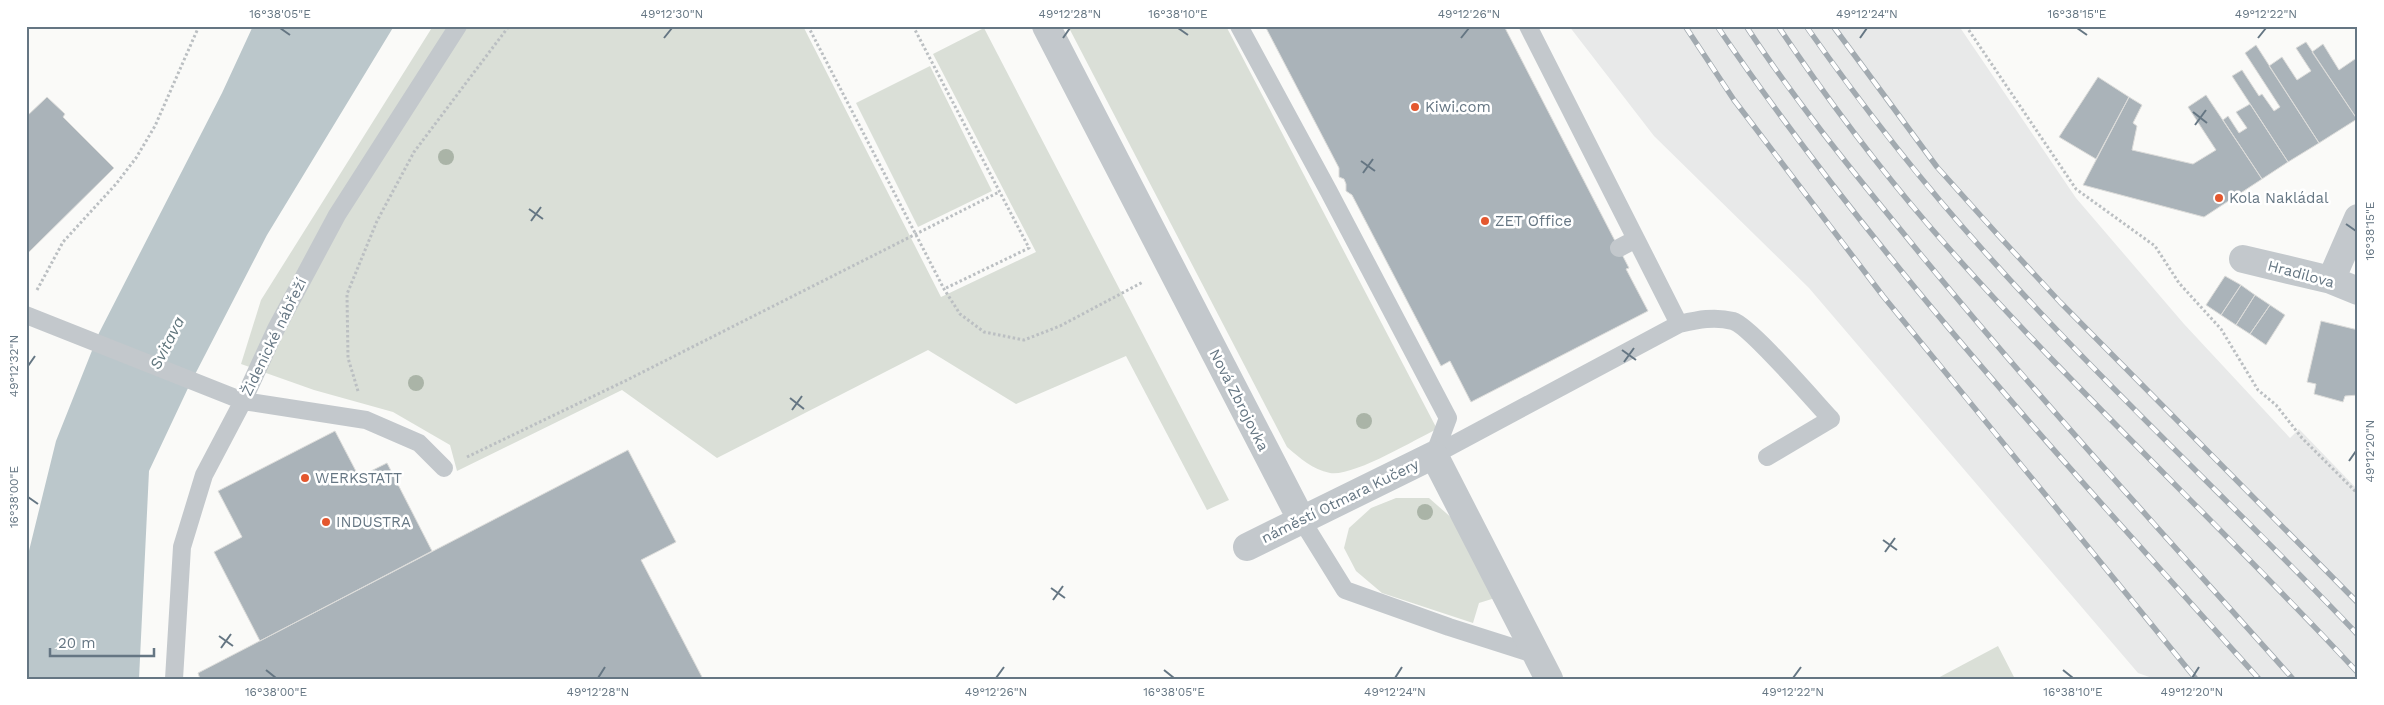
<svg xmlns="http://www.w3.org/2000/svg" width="2384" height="705" viewBox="0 0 2384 705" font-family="'Work Sans',sans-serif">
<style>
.built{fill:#e8e9e9}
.green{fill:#dadfd7}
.water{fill:#bbc7cb}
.building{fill:#aab3b9;stroke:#dcdcda}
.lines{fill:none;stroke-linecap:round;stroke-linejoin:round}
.path{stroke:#bbbfc2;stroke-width:3;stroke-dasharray:2.5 2.5;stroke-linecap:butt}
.service{stroke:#c3c8cc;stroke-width:18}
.minor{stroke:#c3c8cc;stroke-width:28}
.rail-casing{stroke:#a2aab0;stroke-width:5.5}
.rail{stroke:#fff;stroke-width:4;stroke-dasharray:11;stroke-linecap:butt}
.tree{fill:#aab4a7}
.ticks{fill:none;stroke:#657683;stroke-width:2}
.poi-dot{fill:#e4572e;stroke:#fff;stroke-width:2}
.labels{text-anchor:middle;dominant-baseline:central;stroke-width:5;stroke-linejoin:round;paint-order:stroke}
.poi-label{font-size:15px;fill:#657683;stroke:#fff;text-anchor:start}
.street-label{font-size:15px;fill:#657683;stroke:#fff}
.water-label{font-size:16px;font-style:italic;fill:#60757c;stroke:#fff}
.neatline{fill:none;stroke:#657683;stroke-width:2}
.ticks-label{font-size:12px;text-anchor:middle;fill:#657683}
</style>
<rect width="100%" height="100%" fill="#fafaf8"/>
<path class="built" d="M1569 26H1959L2076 198 2184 324 2290 438 2299 429 2358 490V679H2155L2138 673 1809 288 1654 136Z"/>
<path class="green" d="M433 26H803L941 297 1036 252 933 54 984 28 1229 500 1207 510 1126 356 1016 404 928 350 717 458 622 390 457 471 450 445 393 412 314 390 241 364 261 300Z
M1068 26H1226L1437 429C1414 440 1353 477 1330 473 1312 469 1301 459 1287 447Z
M930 66 992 191 918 227 856 103Z
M1396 498H1429L1454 520 1495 598 1479 603 1473 623 1382 593 1356 571 1344 548 1349 528 1371 508Z
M1998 646 2015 679H1936Z"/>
<path class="water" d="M253 26H394L267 235 189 386 149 471 139 679H26V563L56 441 99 333 222 93Z"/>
<path class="building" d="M1265 26H1504L1629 268 1626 269 1648 311 1471 402 1450 361 1441 366 1352 195 1346 191V184L1344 179 1339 177V168Z
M2306 42 2357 119 2319 143 2269 66 2282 57 2297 80 2311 71 2296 48Z
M2323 44 2339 70 2358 57 2357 119 2312 52Z
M2256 45 2319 143 2288 162 2232 76 2242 70 2259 96 2262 94 2274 111 2280 107 2245 53Z
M2098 77 2129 97 2096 159 2059 137Z
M2206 95 2262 179 2204 217 2083 185 2129 97 2142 105 2133 123 2137 126 2132 150 2193 164 2216 150 2188 107Z
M47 97 65 114 63 117 114 168 26 255V117Z
M2250 104 2288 162 2262 179 2223 120 2228 116 2239 133 2247 128 2236 112Z
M2225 276 2241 285 2221 315 2206 305Z
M2241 285 2255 295 2236 325 2221 315Z
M2255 295 2270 305 2250 334 2236 325Z
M2270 305 2285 315 2266 345 2250 334Z
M2321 321 2358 330V395L2345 396 2343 402 2314 394 2316 384 2307 382Z
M335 431 359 477 387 463 432 551 260 641 214 552 242 537 218 491Z
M628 450 676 542 641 560 703 679H200L198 673Z"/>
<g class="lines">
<path class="path" d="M808 26 944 289 960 314 984 332 1024 340 1060 326 1143 282
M913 26 1029 248 944 289
M1966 26 2076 189 2155 246 2179 283 2221 329 2258 390 2276 405 2302 438 2358 494
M37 290 63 242 116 184 136 158 155 126 199 26
M358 391 348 358 347 294 377 221 414 152 509 26
M467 457 627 380 999 192"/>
<path class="service" d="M1239 26 1328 190 1448 418 1434 455
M1528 26 1636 239
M26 315 243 401 366 420 419 443 444 468
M1679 324C1697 320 1714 316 1733 321 1750 326 1815 402 1831 419L1767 457
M1434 455 1679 324 1636 239 1619 248
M1301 519 1345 590 1449 627 1537 655
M174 679 182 547 204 475 243 401 276 329 337 215 458 26"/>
<path class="minor" d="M1046 26 1301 519
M2243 259 2331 280 2358 291
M2331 280 2358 218
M1247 547 1434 455 1549 679"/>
<g class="rail-casing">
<path id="rail" d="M1685 26 1734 100 1883 296 2196 679
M1717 26C1876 260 2070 468 2259 679
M1746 26C1794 99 1849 167 1904 234 2028 387 2162 532 2293 679
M1778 26C1825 96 1876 164 1931 228 2066 383 2218 522 2358 673
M1806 26C1861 104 1919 179 1983 250 2102 384 2235 505 2358 635
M1833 26 1937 167 1998 235 2060 302 2358 603"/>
</g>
<use href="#rail" class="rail"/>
</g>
<g class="tree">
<circle cx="446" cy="157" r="8"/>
<circle cx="416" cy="383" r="8"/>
<circle cx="1364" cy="421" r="8"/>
<circle cx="1425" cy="512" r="8"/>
</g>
<path class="ticks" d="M280 28 290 35M1178 28 1188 35M2077 28 2087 35M664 38 672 28M1063 38 1070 28M1461 38 1469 28M1860 38 1867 28M2258 38 2266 28M2193 112 2207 123M2195 125 2206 110M1361 161 1375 171M1363 173 1373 159M529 209 543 219M531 221 541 207M2346 224 2356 231M1622 350 1636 360M1624 362 1634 348M28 366 35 356M790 398 804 409M792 410 802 396M2349 461 2356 451M28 497 38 504M1883 540 1897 550M1885 552 1895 538M1051 588 1065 598M1053 600 1063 586M219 636 233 646M221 648 231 634M266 670 276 678M1164 670 1174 678M2063 670 2073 678M598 678 605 667M996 678 1004 667M1395 678 1402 667M1793 678 1801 667M2192 678 2199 667"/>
<g class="poi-dot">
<circle cx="1415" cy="107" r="5"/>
<circle cx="2219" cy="198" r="5"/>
<circle cx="1485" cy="221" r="5"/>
<circle cx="305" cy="478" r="5"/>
<circle cx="326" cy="522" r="5"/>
</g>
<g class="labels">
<g class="poi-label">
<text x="1425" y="107">Kiwi.com</text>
<text x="2229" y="198">Kola Nakládal</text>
<text x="1495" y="221">ZET Office</text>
<text x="315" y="478">WERKSTATT</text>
<text x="336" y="522">INDUSTRA</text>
</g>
<g class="street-label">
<text transform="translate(2301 274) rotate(15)">Hradilova</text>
<text transform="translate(274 337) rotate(-64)">Židenické nábřeží</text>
<text transform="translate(1239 400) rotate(63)">Nová Zbrojovka</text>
<text transform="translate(1340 501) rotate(-26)">náměstí Otmara Kučery</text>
</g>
<g class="water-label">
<text transform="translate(167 343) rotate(-63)">Svitava</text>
</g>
</g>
<rect width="2384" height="705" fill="none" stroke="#ffffff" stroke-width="55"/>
<path d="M50 648v8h104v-8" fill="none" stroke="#657683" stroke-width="2.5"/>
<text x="58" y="648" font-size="15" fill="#657683" stroke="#ffffff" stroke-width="4" paint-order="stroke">20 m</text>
<rect x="28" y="28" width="2328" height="650" class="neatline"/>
<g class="ticks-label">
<text x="280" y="18">16°38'05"E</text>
<text x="672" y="18">49°12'30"N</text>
<text x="1070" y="18">49°12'28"N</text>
<text x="1178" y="18">16°38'10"E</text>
<text x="1469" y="18">49°12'26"N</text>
<text x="1867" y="18">49°12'24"N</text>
<text x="2077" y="18">16°38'15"E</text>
<text x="2266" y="18">49°12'22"N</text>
<text transform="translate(2370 231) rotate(-90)" y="4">16°38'15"E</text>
<text transform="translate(14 366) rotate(-90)" y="4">49°12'32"N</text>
<text transform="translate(2370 451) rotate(-90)" y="4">49°12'20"N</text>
<text transform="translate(14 497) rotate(-90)" y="4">16°38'00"E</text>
<text x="276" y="696">16°38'00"E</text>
<text x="598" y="696">49°12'28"N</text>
<text x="996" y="696">49°12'26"N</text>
<text x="1174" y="696">16°38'05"E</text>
<text x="1395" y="696">49°12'24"N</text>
<text x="1793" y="696">49°12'22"N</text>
<text x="2073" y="696">16°38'10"E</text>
<text x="2192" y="696">49°12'20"N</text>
</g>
</svg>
